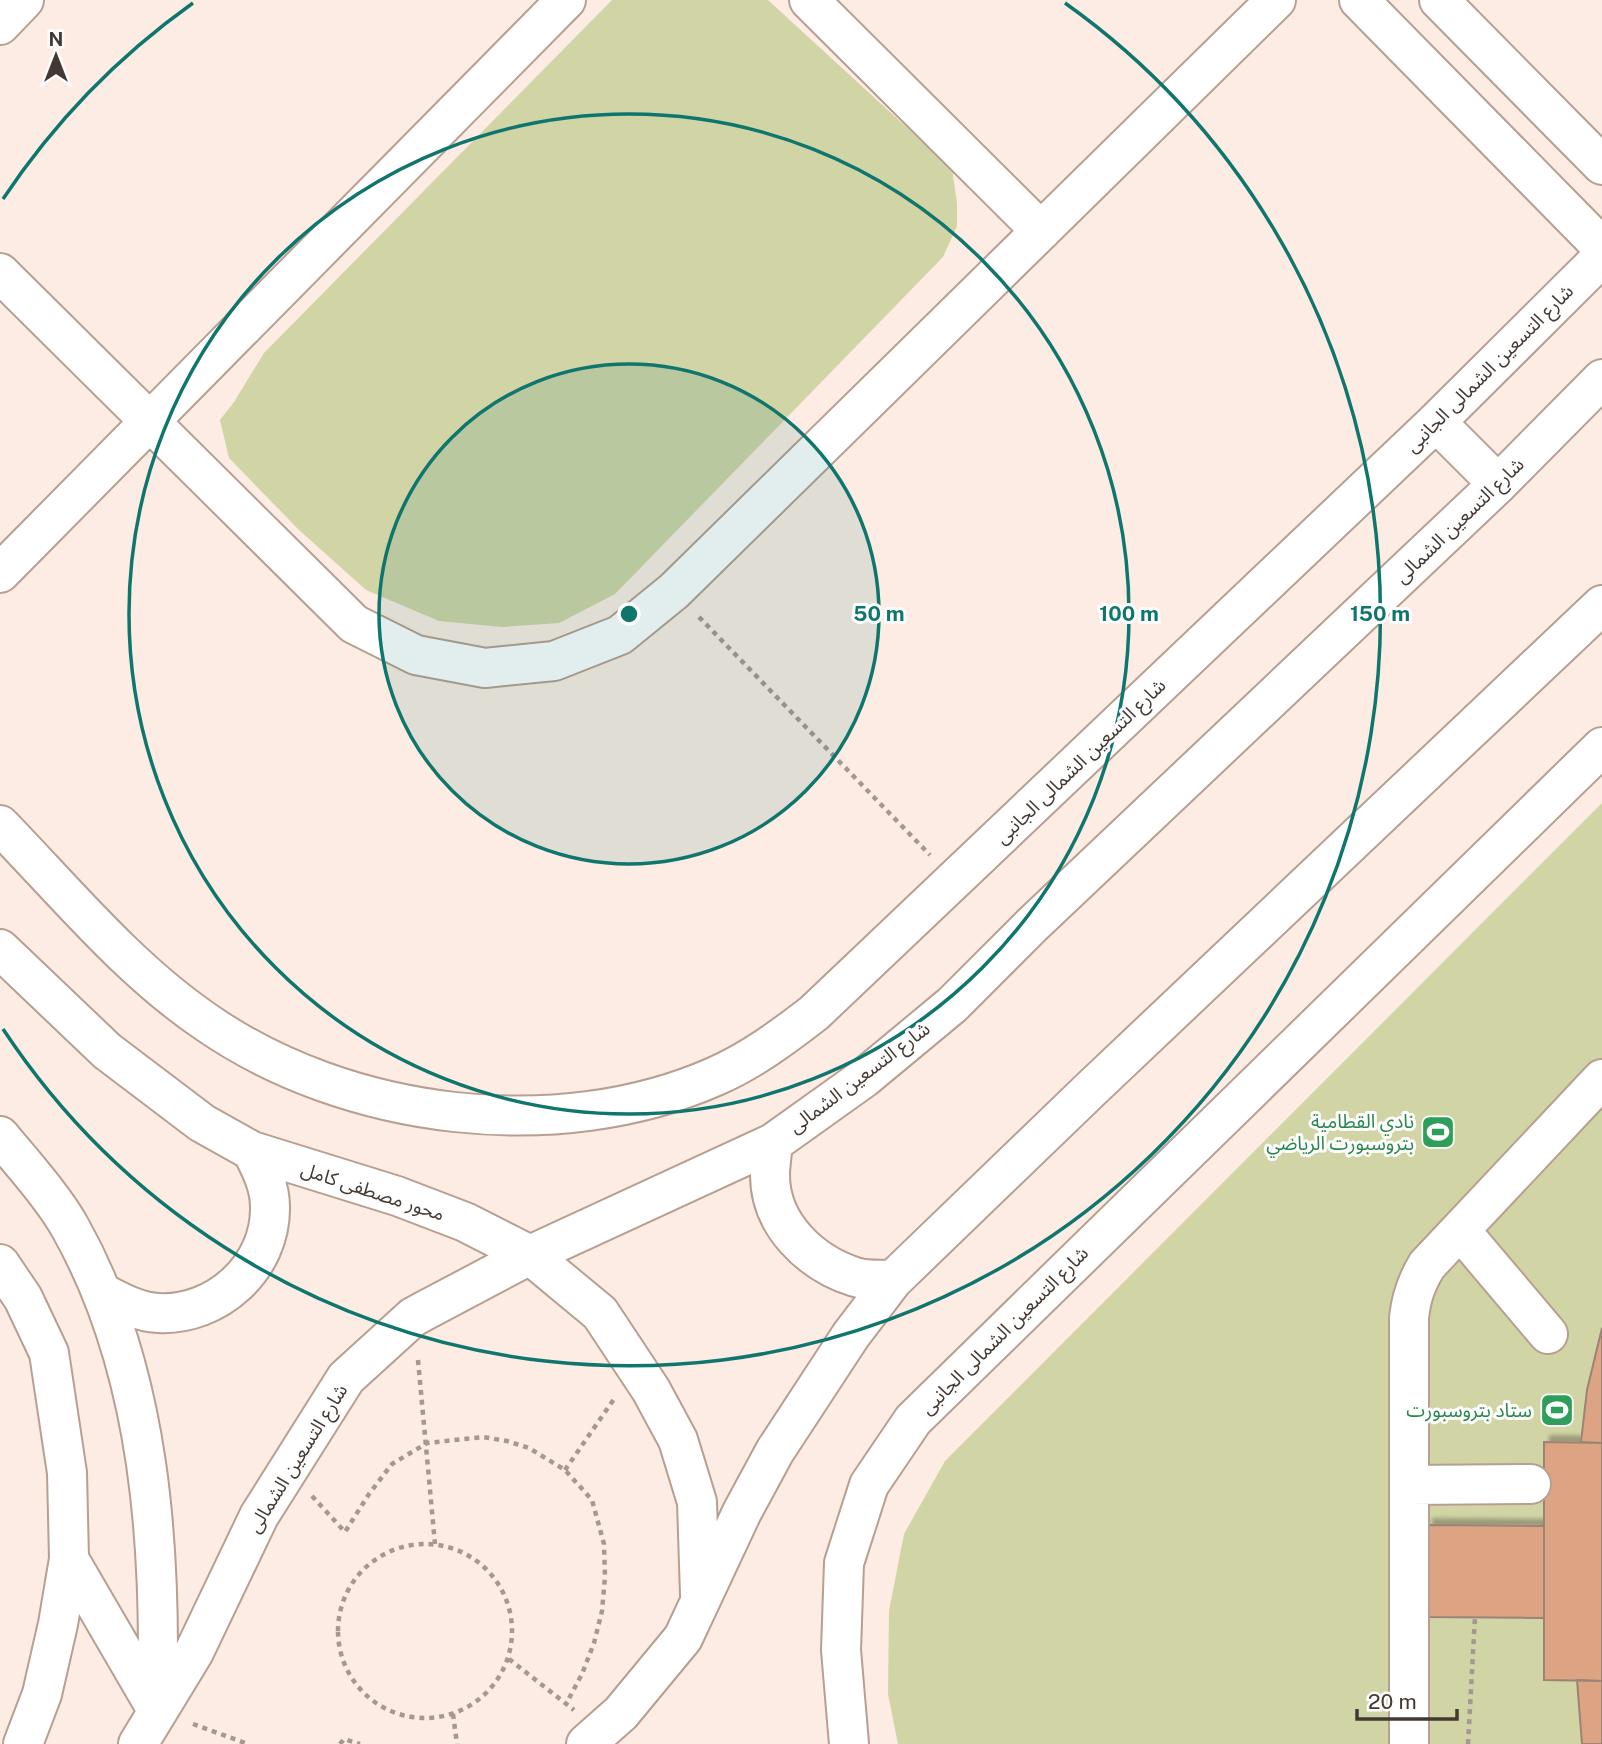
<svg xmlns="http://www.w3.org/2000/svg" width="1602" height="1744" viewBox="0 0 1602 1744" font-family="'Public Sans','Noto Sans Arabic',sans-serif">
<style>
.green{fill:#d1d4a5}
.building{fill:#dda484;stroke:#9b8376;stroke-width:2;filter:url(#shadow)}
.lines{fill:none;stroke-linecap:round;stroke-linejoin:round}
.minor-casing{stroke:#b79f91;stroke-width:42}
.major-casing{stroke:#b79f91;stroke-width:42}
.path{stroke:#a59890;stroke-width:4.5;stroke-dasharray:5 5;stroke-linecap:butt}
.minor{stroke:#fff;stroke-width:38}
.major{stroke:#fff;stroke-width:38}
.ring{fill:none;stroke:#0f766e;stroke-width:3.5}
.labels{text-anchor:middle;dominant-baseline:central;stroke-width:6;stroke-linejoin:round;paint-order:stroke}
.street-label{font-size:19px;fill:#433933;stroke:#fdfdfd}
.leisure-label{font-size:19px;fill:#27864d;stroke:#fdfdfd;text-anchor:end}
.centre{fill:#0f766e;stroke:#fdfdfd;stroke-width:3.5}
.ring-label{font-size:21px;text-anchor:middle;font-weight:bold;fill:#0f766e;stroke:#fdfdfd;stroke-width:6;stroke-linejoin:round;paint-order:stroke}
</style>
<defs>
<filter id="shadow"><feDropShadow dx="6" dy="-6" stdDeviation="2" flood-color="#0004"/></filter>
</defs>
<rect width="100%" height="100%" fill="#fcece3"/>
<path class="green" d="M612 0H768L952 169 957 203V226L943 257 615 594 559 623 502 627 439 621 366 590 298 529 229 458 220 420 234 402 264 353Z
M1602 803V1744H898L888 1694 889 1611 904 1534 945 1461Z"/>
<path class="building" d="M1602 1328V1443L1581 1442 1587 1390Z
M1544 1442 1602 1443V1681L1544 1680Z
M1427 1525 1544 1526V1618L1426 1617Z
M1577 1680 1602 1681V1744H1582Z"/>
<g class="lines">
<g class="minor-casing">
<path id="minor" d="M809 0 1041 231
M1359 0 1602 247
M1439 0 1602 165
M0 25 24 0
M0 273 354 624 416 655 485 668 554 661 620 635 674 591 1276 0
M0 573 566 0
M0 825C65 892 128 969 206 1022 347 1120 558 1146 716 1076 752 1060 783 1037 814 1013L1436 422 1602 257
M1460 1230 1548 1334
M0 1264 23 1298 49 1353 67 1473 69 1559 58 1624 42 1694 23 1744
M1409 1485 1531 1484
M849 1744 841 1650 844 1563 869 1485 913 1420 1602 747
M1409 1744V1318C1411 1298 1416 1283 1427 1265L1602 1079"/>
</g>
<g class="major-casing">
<path id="major" d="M1436 422 1498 484
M0 949 107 1051 202 1123 252 1151 397 1196 465 1222 530 1255 600 1313 651 1390 678 1440 697 1502 700 1595
M0 1136C23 1164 54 1198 71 1229 151 1372 162 1549 157 1709
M773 1143C772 1154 770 1165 770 1175 770 1225 811 1263 855 1277 867 1281 881 1279 893 1280
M103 1293C120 1302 138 1312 158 1313 217 1316 271 1267 270 1207 270 1186 261 1169 252 1151
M69 1559 157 1710
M138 1744 194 1652 259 1516 346 1378 413 1317 424 1311 530 1255 773 1143 864 1078 952 1005 1032 925 1498 484 1602 379
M586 1744 621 1713 683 1638 742 1512 775 1451 851 1335 893 1280 1090 1090 1602 605"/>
</g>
<path class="path" d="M699 617 930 855
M418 1360 435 1544
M565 1470 614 1399
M312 1496 345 1532 369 1494 392 1464 427 1443 483 1437 507 1441 529 1448 565 1470 592 1500 604 1544 605 1577 602 1611 594 1643 582 1674 566 1704
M338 1631a87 87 0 1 1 174 0a87 87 0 1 1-174 0Z
M509 1659 574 1710
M453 1714 457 1744
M193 1724 248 1744
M340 1744 344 1739 360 1744
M1468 1744 1475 1617"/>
<use href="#minor" class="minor"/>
<use href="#major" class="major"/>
</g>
<circle cx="629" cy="614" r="250" fill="#0f766e" fill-opacity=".12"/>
<g class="ring">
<circle cx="629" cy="614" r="250"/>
<circle cx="629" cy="614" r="500"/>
<path d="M3 199A751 751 0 0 1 193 3M1065 3A751 751 0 1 1 3 1029"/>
</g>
<defs>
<g id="stadium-square" transform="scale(1.75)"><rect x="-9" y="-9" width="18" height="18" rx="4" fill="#2e9e5b" stroke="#fdfdfd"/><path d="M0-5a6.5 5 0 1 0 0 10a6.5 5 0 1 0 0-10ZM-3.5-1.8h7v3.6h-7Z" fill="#fff"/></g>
</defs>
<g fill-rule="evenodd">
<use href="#stadium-square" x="1438" y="1132"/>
<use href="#stadium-square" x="1557" y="1410"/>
</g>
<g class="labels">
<g class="street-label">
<text transform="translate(1489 368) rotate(-45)">شارع التسعين الشمالى الجانبى</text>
<text transform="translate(1459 520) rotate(-44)">شارع التسعين الشمالى</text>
<text transform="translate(1080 761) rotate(-44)">شارع التسعين الشمالى الجانبى</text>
<text transform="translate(859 1077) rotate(-37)">شارع التسعين الشمالى</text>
<text transform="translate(373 1191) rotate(18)">محور مصطفى كامل</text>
<text transform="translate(1004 1330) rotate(-45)">شارع التسعين الشمالى الجانبى</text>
<text transform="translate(297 1458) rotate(-58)">شارع التسعين الشمالى</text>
</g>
<g class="leisure-label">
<text x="1414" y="1121">نادي القطامية<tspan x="1414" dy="22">بتروسبورت الرياضي</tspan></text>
<text x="1532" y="1410">ستاد بتروسبورت</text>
</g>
</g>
<circle cx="629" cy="614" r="10" class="centre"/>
<g class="ring-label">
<text x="879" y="621">50 m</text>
<text x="1129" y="621">100 m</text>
<text x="1380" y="621">150 m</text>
</g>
<g transform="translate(56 56)" stroke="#fdfdfd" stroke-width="5" paint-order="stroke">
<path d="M0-5L12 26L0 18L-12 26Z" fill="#433933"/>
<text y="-10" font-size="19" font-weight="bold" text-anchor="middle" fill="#433933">N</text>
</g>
<path d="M1357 1709v10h100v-10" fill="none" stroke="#433933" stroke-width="3.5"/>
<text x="1368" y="1709" font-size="21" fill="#433933" stroke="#fdfdfd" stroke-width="5" paint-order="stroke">20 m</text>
</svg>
